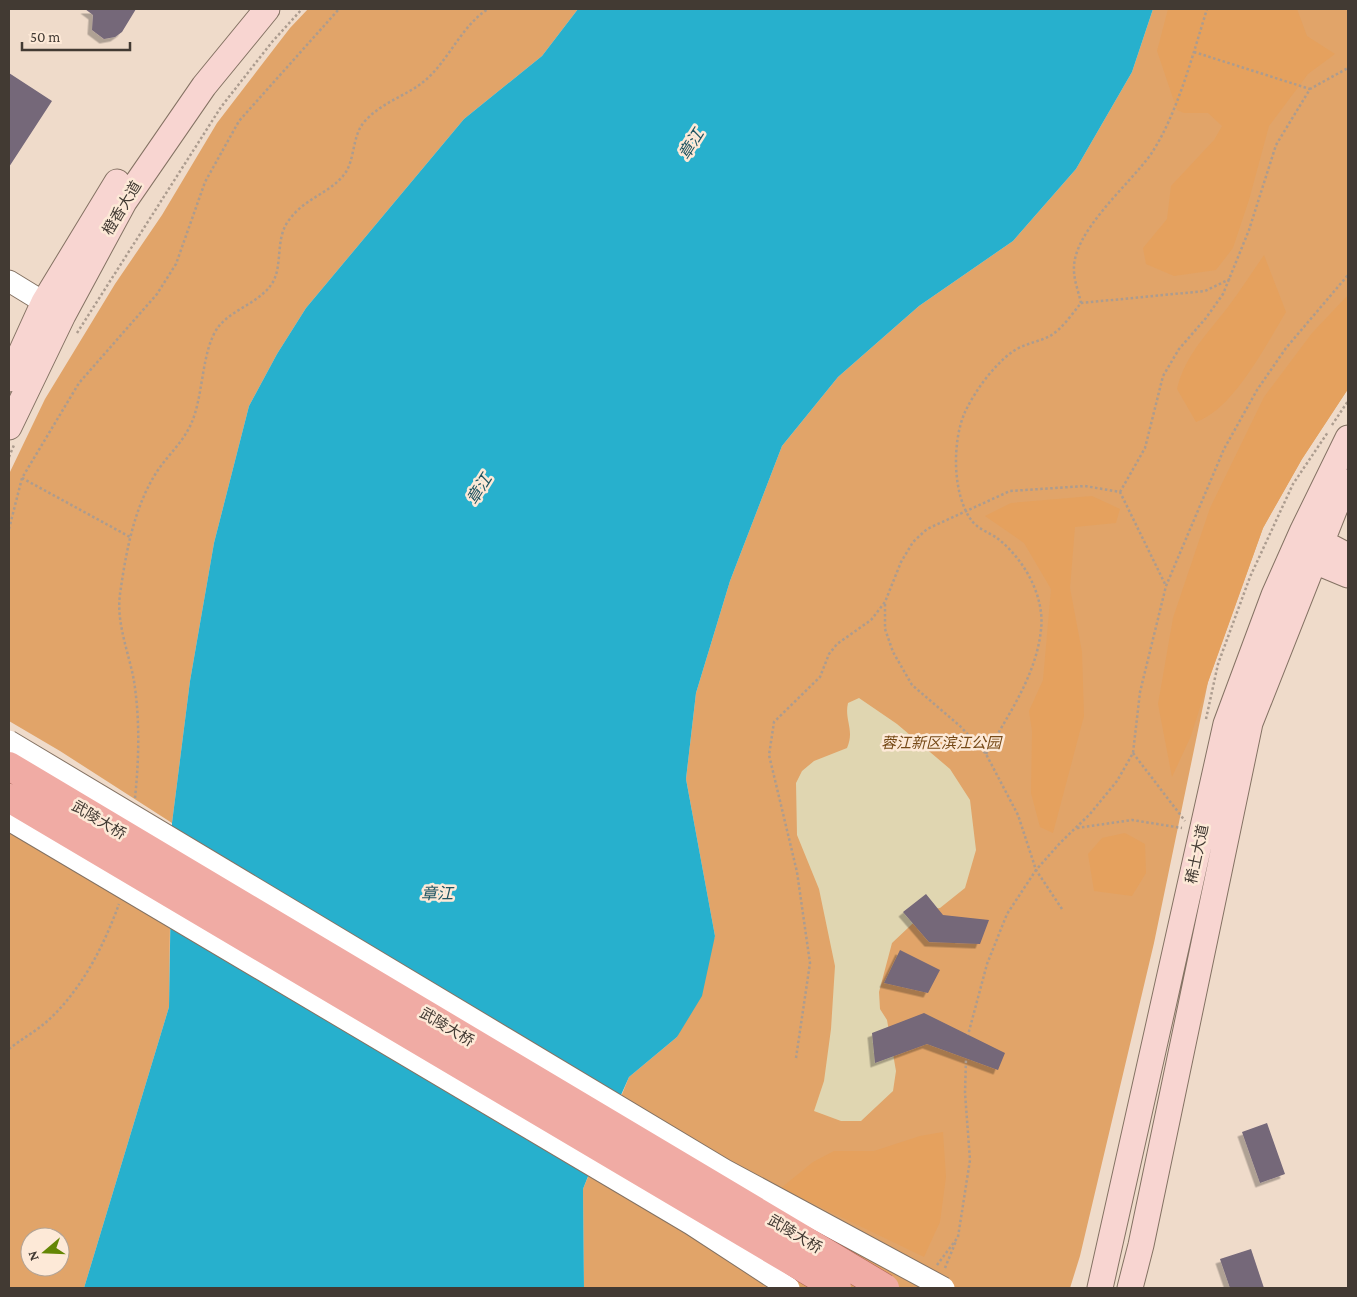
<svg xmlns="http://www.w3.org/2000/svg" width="1357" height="1297" viewBox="0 0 1357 1297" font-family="'Crimson Pro','Noto Sans SC',serif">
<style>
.green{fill:#e1a469;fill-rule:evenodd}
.forest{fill:#e5a15e}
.sand{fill:#e0d6b1}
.water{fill:#27b0cd}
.building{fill:#746779;filter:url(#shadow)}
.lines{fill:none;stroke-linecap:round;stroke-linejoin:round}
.tertiary-casing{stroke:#847263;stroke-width:23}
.secondary-casing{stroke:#847263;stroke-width:27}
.path{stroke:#ac9c8f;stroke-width:2.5;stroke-dasharray:2.5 2.5;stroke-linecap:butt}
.tertiary{stroke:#fff;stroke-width:21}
.secondary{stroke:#f8d5d1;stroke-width:25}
.tertiary-bridge-casing{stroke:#847263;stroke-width:23;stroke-linecap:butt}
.primary-bridge-casing{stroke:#ad5f55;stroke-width:29;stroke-linecap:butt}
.tertiary-bridge{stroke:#fff;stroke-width:21}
.primary-bridge{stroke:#f0aba4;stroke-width:28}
.labels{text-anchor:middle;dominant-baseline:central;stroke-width:5;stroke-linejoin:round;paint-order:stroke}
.street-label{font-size:15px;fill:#423a33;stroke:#fde9d7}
.park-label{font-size:15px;font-style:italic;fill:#764917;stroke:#fde9d7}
.water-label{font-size:16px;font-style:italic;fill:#215562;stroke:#fde9d7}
</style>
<defs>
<filter id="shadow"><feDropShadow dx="-4.5" dy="4.5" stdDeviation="0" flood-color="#0004"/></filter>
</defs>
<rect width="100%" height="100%" fill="#efdbca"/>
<path class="green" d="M308 9H578L542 56 464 119 306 308 277 354 249 406 214 543 190 681 172 823 60 751 9 721V474L45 399 115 284 162 215 217 123 290 28Z
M1153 9H1348V389L1302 459 1263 528 1208 682 1154 943 1080 1256 1070 1288H584L583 1189 629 1077 677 1037 715 936 686 779 696 693 730 581 782 446 838 377 919 306 1013 241 1076 169 1132 72Z
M9 832 170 925 169 1007 84 1288H9ZM30 1237H60V1267H30Z"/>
<path class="forest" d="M1168 9H1297L1307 36 1335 54 1308 74 1269 126 1249 200 1233 248 1216 270 1174 276 1146 264 1143 248 1167 219 1171 186 1214 140 1222 126 1208 113H1184L1177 110 1157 51Z
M1264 255 1286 312C1266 345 1233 410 1196 422L1177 389C1185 355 1208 333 1228 307 1241 290 1252 272 1264 255Z
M1348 295V389L1302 459 1263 528 1208 682 1191 736 1172 777 1158 704 1173 618 1210 508 1264 397 1312 333Z
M1092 496 1120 509 1116 523 1075 527 1070 588 1082 652 1084 716 1053 833 1040 827 1031 793 1032 731 1029 711 1043 680 1051 589 1024 543 985 516 1011 503Z
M1125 833 1145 844 1146 873 1132 896 1094 891 1088 854 1102 838Z
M943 1132 946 1177 940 1222 924 1257 781 1188 813 1162 834 1151H874L920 1136Z"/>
<path class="sand" d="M859 698 897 724 950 769 970 800 976 850 965 888 940 908 927 910 892 943 879 992 880 1009 887 1020 896 1071 893 1091 861 1121H841L814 1111 824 1081 831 1029 835 966 819 889 797 835 796 783 802 771 814 761 847 748C855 730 844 720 848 703Z"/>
<path class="water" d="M578 9H1153L1132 72 1076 169 1013 241 919 306 838 377 782 446 730 581 696 693 686 779 715 936 702 996 677 1037 629 1077 613 1113 583 1189 584 1288H84L169 1007 172 823 190 681 214 543 249 406 277 354 306 308 464 119 542 56Z"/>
<path class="building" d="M85 9H136L122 32 115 37 104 39 92 30 93 15Z
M9 73 52 101 9 167Z
M926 894 943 915 989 920 980 944 929 942 903 912Z
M900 950 940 970 928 993 884 983Z
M924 1013 1005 1053 998 1070 927 1044 875 1063 872 1033Z
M1267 1123 1285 1174 1260 1183 1242 1132Z
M1251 1249 1264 1288H1230L1220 1259Z"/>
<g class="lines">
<g class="tertiary-casing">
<path id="tertiary" d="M9 281 58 311"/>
</g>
<g class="secondary-casing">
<path id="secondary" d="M9 379 44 302 117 182
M9 427 63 315 124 202 204 86 267 9
M1308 535 1348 556
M1300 555 1348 575
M1100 1288 1226 724 1274 595 1302 532 1348 438
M1130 1288 1141 1245 1250 723 1335 508 1348 482"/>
</g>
<path class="path" d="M1194 52 1310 89
M1081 303C1079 293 1074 281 1074 270 1072 232 1130 184 1151 154 1177 115 1193 54 1207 9
M77 333 221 107 272 42 302 9
M1332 425 1348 401
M9 457 14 445
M22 478 130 537
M1120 492 1145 448 1163 376 1179 349 1206 318 1223 294 1249 230 1276 145 1310 89 1348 68
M9 529 22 478 79 383 157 294 176 264 205 182 239 121 339 9
M885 604V629L893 652 912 685 960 726 986 754 1018 815 1036 870 1007 914 987 964 968 1035
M1206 719 1218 664 1250 577 1293 484 1328 432
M1133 753 1185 821
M986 754C1008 715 1036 676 1041 630 1045 596 1024 559 997 538 990 533 978 529 972 521 952 495 952 441 965 412 975 391 993 366 1012 352 1023 344 1038 342 1050 336 1062 329 1072 314 1081 303L1205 291 1230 279
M135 798C139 759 140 720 134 681 129 653 116 623 120 594 126 552 134 506 158 470 169 454 183 442 191 424 204 396 201 349 219 326 234 308 260 303 273 282 283 263 275 238 289 220 305 198 328 194 343 176 356 161 351 136 365 121 384 100 411 95 430 76 451 55 463 25 488 9
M1077 828 1132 820 1182 828
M1062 909 1036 870 1060 843 1090 814 1117 781 1133 753 1140 692 1166 586 1224 449 1257 390 1286 348 1348 275
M9 1049C20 1040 33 1033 44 1024 80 993 103 948 119 904
M796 1058 810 963 797 872 769 755 774 722 820 677 829 654 837 644 871 620 885 602 901 562 913 542 927 529 1010 491 1085 486 1120 492 1166 586
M937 1265 958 1237 970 1160 965 1093 966 1059
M945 1268 956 1241"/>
<use href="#tertiary" class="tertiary"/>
<use href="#secondary" class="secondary"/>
<g class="tertiary-bridge-casing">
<path id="tertiary-bridge" d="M9 741 725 1170 944 1288
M9 820 691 1224 789 1288"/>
</g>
<g class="primary-bridge-casing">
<path id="primary-bridge" d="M9 766 885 1288
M9 798 837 1288"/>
</g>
<use href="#tertiary-bridge" class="tertiary-bridge"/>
<use href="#primary-bridge" class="primary-bridge"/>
</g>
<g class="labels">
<g class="street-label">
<text transform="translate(122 208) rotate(-59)">橙香大道</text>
<text transform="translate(99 820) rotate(31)">武陵大桥</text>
<text transform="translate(1197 854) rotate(-78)">稀土大道</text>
<text transform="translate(447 1027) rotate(31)">武陵大桥</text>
<text transform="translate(795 1234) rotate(31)">武陵大桥</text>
</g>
<g class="park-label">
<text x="941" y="743">蓉江新区滨江公园</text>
</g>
<g class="water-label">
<text transform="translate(691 144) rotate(-58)">章江</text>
<text transform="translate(479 489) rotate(-58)">章江</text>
<text x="437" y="893">章江</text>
</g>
</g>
<rect width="1357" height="1297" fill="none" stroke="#423a33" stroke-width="20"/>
<g transform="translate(45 1252) rotate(251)"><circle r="24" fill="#fde9d7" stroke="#b2a395"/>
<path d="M0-4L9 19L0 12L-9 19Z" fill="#648604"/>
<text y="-8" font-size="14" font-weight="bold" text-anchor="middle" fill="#423a33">N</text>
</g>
<path d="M22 42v8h108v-8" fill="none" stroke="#423a33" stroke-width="2.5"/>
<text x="30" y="42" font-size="15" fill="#423a33" stroke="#fde9d7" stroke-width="4" paint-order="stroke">50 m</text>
</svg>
